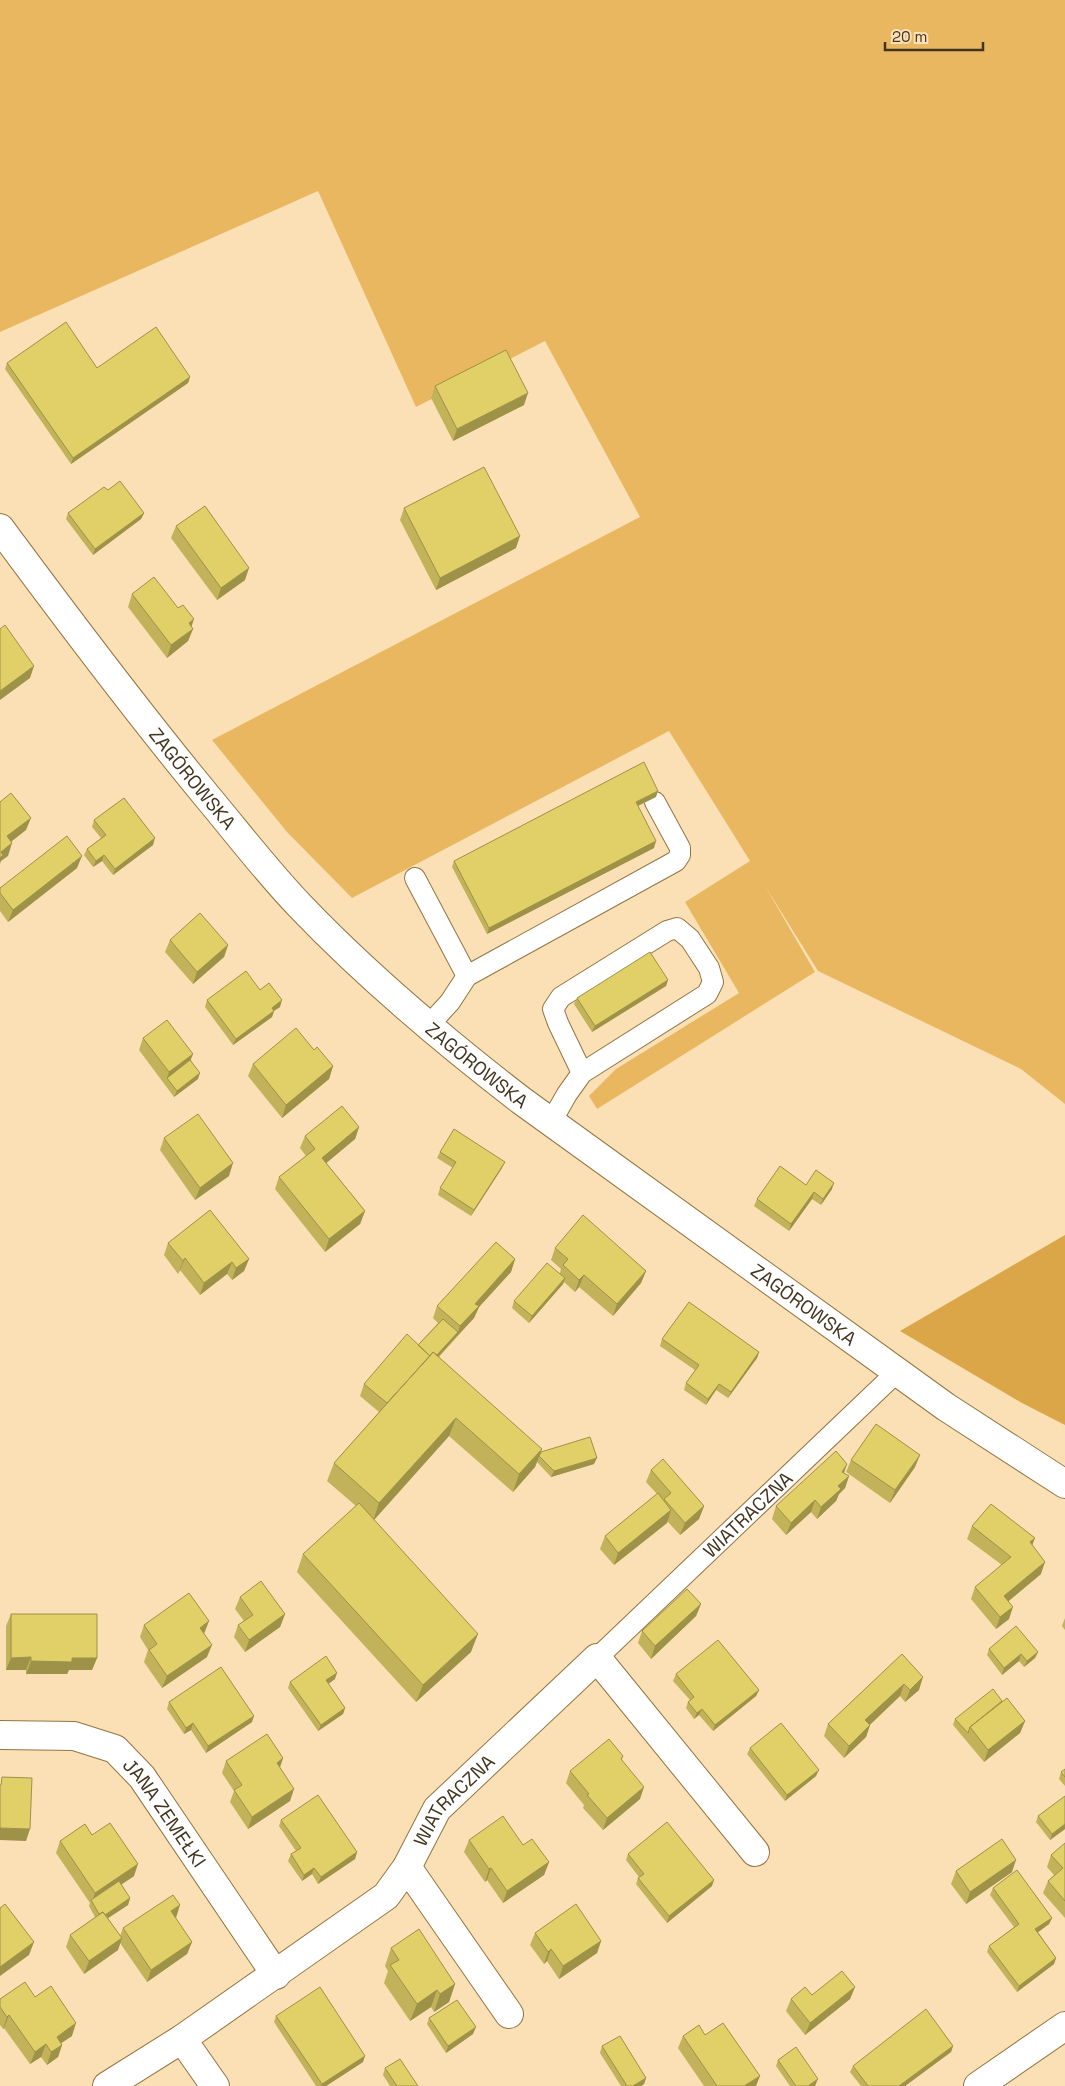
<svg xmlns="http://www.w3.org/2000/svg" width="1065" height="2086" viewBox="0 0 1065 2086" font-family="'Space Grotesk',sans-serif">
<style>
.green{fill:#e9b760}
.forest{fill:#dba648}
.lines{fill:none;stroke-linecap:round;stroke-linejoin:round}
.service-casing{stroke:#937541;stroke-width:22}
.minor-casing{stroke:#937541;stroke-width:30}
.tertiary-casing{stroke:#937541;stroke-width:30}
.service{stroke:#fff;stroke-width:20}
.minor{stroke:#fff;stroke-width:28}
.tertiary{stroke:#fff;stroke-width:28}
.wall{fill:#c2b259}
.shaded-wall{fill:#9e9148}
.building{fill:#e1cf67;stroke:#9e9148}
.labels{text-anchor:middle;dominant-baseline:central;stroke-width:4;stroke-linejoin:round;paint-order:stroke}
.street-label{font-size:19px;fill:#42341f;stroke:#fbe0b5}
</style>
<rect width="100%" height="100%" fill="#fbe0b5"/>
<path class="green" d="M0 0H1065V1104L1021 1069 818 971 765 886 815 972 597 1109 589 1096 616 1069 739 993 685 902 750 861 669 731 352 898 287 832 212 740 640 517 545 341 416 407 318 191 0 332Z"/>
<path class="forest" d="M1065 1235V1425L1022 1403 900 1331Z"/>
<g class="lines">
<g class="service-casing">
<g id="service">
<path d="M415 878 467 976"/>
<path d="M428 1026 450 1002 467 976 676 861 680 855V848L655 802"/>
<path d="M551 1122 567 1094 582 1073 707 994 713 982 709 968 690 939 677 928 667 931 561 997 553 1009 558 1023 582 1073"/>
<path id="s1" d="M597 1658 897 1372"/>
</g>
</g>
<g class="minor-casing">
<g id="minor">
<path id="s2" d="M0 1735 74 1736 115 1749 142 1777 276 1975"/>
<path d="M407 1867 509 2014"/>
<path d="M182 2039 215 2086"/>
<path id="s3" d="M107 2086 182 2039 386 1896 407 1867 437 1809 597 1658 755 1852"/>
<path d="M978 2086 1065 2026"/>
</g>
</g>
<g class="tertiary-casing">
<g id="tertiary">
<path id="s4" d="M0 528C68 620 137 712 210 800 240 836 269 874 301 907 369 978 444 1041 522 1101L946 1407 1065 1484"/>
</g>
</g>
<use href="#service" class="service"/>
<use href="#minor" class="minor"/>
<use href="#tertiary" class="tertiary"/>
</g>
<path class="wall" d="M7 363 97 368 190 377 188 383 71 464 5 369Z
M435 386 524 405 453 441 431 398Z
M108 490 144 513 141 519 93 555 66 519 68 513Z
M404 508 516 548 436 590 400 520Z
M176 526 245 580 217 600 171 538Z
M132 594 178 608 193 629 188 641 167 658 128 607Z
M656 797 638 806 654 848 487 934 452 867 454 861Z
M94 820 153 845 113 875 102 861 93 867 84 855 87 849 101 838 92 827Z
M77 868 8 922 0 911V888Z
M170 940 228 945 224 957 193 984 165 952Z
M668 980 666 986 592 1032 574 1004 577 998Z
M260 990 280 1007 274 1011 272 1017 233 1045 205 1007 207 1000Z
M143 1038 191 1060 198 1079 174 1097 139 1050Z
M314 1050 333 1066 329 1079 282 1118 248 1076 253 1064Z
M359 1127 355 1139 326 1163 365 1211 360 1224 325 1252 275 1189 279 1177 306 1156 300 1148 305 1136Z
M164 1138 229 1176 195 1200 160 1150Z
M440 1152 502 1168 471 1216 438 1195 440 1188 453 1168 437 1158Z
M806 1185 832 1189 821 1205 812 1199 789 1231 754 1206 757 1199Z
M168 1243 249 1259 244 1271 232 1280 227 1274 200 1295 180 1270 178 1274 164 1255Z
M555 1248 646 1271 641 1283 613 1316 579 1287 575 1292 564 1282 563 1284 529 1323 512 1308 514 1301 560 1273 561 1269 551 1260Z
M515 1259 511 1272 479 1307 474 1318 439 1357 541 1452 594 1464 551 1477 537 1462 535 1467 513 1492 449 1436 374 1520 471 1652 416 1702 297 1572 303 1554 356 1506 327 1481 334 1463 379 1412 360 1396 364 1384 418 1345 438 1323 433 1318 437 1306Z
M662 1339 759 1352 757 1358 728 1398 716 1390 706 1405 684 1390 686 1383 695 1370 660 1346Z
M851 1460 915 1467 890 1503 846 1472Z
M651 1470 704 1506 699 1519 680 1535 667 1521V1523L614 1565 600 1549 605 1536 657 1494 646 1482Z
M844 1473 849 1476 845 1488 839 1494 836 1501 817 1519 811 1512 786 1535 772 1519 776 1506Z
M972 1526 1032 1546 1041 1574 1009 1601V1619L996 1629 971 1599 975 1587 1002 1565 967 1539Z
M240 1597 285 1614 280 1627 245 1652 234 1637 238 1625 244 1621 235 1609Z
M701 1604 696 1616 651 1659 638 1643 642 1631Z
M11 1614 97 1658 92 1670H69L67 1674H26V1670H6V1626Z
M1065 1618V1630L1062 1626Z
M144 1625 204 1634 207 1657 162 1688 144 1662 148 1650 140 1637Z
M989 1649 1038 1652 1035 1658 1024 1667 1019 1661 1002 1675 987 1655Z
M902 1654 919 1690 905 1702 900 1696 870 1725 866 1737 844 1758 824 1736 828 1724Z
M676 1674 759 1690 756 1696 713 1731 699 1715 694 1719 686 1708 688 1702 690 1700 673 1681Z
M335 1679 328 1684 345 1708 343 1714 318 1731 288 1688 290 1682Z
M1002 1701 1025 1721 1020 1733 984 1762 953 1725 955 1719Z
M169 1702 252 1722 206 1753 191 1730 184 1734 167 1709Z
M750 1748 816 1776 785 1801 747 1754Z
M623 1756 622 1760 640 1799 603 1830 583 1808 584 1805 566 1783 570 1771Z
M283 1758 280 1767 290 1801 248 1829 230 1802 234 1791 222 1773 226 1761Z
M1065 1770V1786L1059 1779 1061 1772Z
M1038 1816 1065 1829 1050 1840 1036 1822Z
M281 1820 357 1852 355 1859 318 1884 312 1874 302 1881 288 1861 291 1854 296 1851 279 1826Z
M92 1835 134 1876 121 1884 130 1898 128 1905 108 1918 120 1936 123 1928 175 1918 192 1942 187 1954 147 1982 120 1943 118 1950 84 1974 66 1947 70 1935 95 1917 89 1906 90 1903 56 1853 60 1841Z
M469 1840 523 1845 549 1862 544 1875 503 1903 487 1880 485 1882 464 1852Z
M1065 1844V1918L1043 1893 1048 1881 1054 1875 1047 1867 1051 1855Z
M628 1854 712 1886 667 1923 636 1884 638 1878 639 1877 626 1860Z
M956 1871 1012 1872 966 1904 951 1884Z
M993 1888 1052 1918 1049 1924 1038 1932 1056 1958 1054 1964 1017 1992 987 1952 989 1946 1014 1927 990 1895Z
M535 1933 601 1941 597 1953 559 1979 547 1961 544 1964 530 1945Z
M391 1948 455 1984 449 2002 434 2012 431 2007 410 2021 384 1983 388 1971 385 1966Z
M855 1987 850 1999 805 2035 786 2011 791 1999Z
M35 1997 72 2036 61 2043 62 2045 58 2057 47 2065 41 2057 30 2064 4 2028 3 2029 0 2025V1999Z
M276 2016 363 2062 326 2086H316L274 2022Z
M429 2018 473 2034 446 2053 427 2024Z
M705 2035 756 2086H704L678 2048 683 2036Z
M602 2046 646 2078 644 2084 641 2086H621L600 2053Z
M953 2046 951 2052 905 2086H861L850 2072 853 2066Z
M778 2060 816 2085 815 2086H790L776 2066Z
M385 2068 418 2086H390L383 2075Z"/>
<path class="shaded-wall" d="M190 377 188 383 71 464 73 458Z
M528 393 524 405 453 441 457 429Z
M144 513 141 519 93 555 95 549Z
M520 536 516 548 436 590 440 578Z
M249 568 245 580 217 600 221 588Z
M194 619 190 631 189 623Z
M193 629 188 641 167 658 171 645Z
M34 666 30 678 0 700V691Z
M658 791 656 797 633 808 636 802Z
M31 818 26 830 2 849 7 836Z
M155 838 153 845 113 875 115 869Z
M656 841 654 848 487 934 489 928Z
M12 843 8 856 1 861 0 864V855L1 852Z
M104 855 102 861 93 867 96 861Z
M82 856 77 868 8 922 13 910Z
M228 945 224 957 193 984 197 972Z
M668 980 666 986 592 1032 595 1026Z
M282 1000 280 1007 270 1013 274 1011 272 1017 233 1045 236 1039 272 1008Z
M193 1054 188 1067 167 1078 169 1072Z
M333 1066 329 1079 282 1118 286 1105Z
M200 1073 198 1079 174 1097 177 1091Z
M359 1127 355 1139 318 1170 322 1158Z
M505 1162 502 1168 471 1216 474 1210Z
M233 1163 229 1176 195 1200 200 1188Z
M834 1183 832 1189 821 1205 823 1199Z
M814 1192 812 1199 789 1231 791 1224Z
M365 1211 360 1224 325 1252 329 1239Z
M185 1258 180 1270 178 1274 183 1261Z
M249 1259 244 1271 232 1280 236 1268Z
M515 1259 511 1272 479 1307 474 1318 455 1338 384 1417 389 1405 458 1332 460 1326 475 1304Z
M232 1262 227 1274 200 1295 204 1283Z
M646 1271 641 1283 613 1316 617 1304Z
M584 1275 579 1287 575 1292 579 1280Z
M565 1278 563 1284 529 1323 532 1316Z
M759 1352 757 1358 728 1398 731 1392Z
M719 1384 716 1390 706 1405 708 1399Z
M456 1418 449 1436 373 1521 379 1503Z
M542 1449 535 1467 513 1492 519 1474Z
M920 1455 915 1467 890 1503 895 1490Z
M597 1458 594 1464 551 1477 554 1471Z
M847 1464 843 1476 842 1472Z
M849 1476 845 1488 839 1494 836 1501 817 1519 821 1507 838 1486Z
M815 1500 811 1512 786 1535 791 1523Z
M704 1506 699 1519 680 1535 685 1523Z
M671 1510 667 1523 614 1565 618 1553Z
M1035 1538 1030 1551V1542Z
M1045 1562 1041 1574 1000 1608 1004 1596Z
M701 1604 696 1616 651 1659 655 1646Z
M1013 1607 1009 1619 996 1629 1000 1617Z
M285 1614 280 1627 245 1652 249 1640Z
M209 1621 204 1634 200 1628Z
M478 1634 471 1652 416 1702 423 1685Z
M212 1645 207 1657 162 1688 167 1676Z
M1038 1652 1035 1658 1024 1667 1027 1661Z
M1021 1654 1019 1661 1002 1675 1004 1668Z
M31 1657 26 1670H6L11 1658Z
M72 1658H97L92 1670H69L67 1674H26L31 1661Z
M337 1673 335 1679 324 1687 326 1680Z
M923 1677 919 1690 905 1702 910 1690Z
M904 1684 900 1696 861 1733 865 1720Z
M759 1690 756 1696 713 1731 715 1725Z
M345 1708 343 1714 318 1731 321 1725Z
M702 1709 699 1715 694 1719 697 1713Z
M254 1716 252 1722 206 1753 208 1746Z
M1025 1721 1020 1733 984 1762 988 1750Z
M193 1723 191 1730 184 1734 186 1728Z
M870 1725 866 1737 844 1758 849 1746Z
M283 1758 279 1770 277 1763Z
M819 1770 816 1776 785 1801 787 1795Z
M644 1787 640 1799 603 1830 607 1818Z
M294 1789 290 1801 248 1829 252 1817Z
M1065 1824V1829L1050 1840 1052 1834Z
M0 1828 30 1829 26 1841 0 1840Z
M357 1852 355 1859 318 1884 321 1877Z
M1016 1860 1012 1872 966 1904 970 1892Z
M549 1862 544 1875 503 1903 507 1891Z
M138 1864 134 1876 93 1904 92 1902 95 1893Z
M314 1868 312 1874 302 1881 304 1875Z
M491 1868 487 1880 485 1882 489 1869Z
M714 1880 712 1886 667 1923 669 1916Z
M130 1898 128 1905 99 1924 101 1918Z
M180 1905 176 1918 167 1924 171 1911Z
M1052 1918 1049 1924 1033 1936 1035 1929Z
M122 1938 118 1950 84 1974 89 1961Z
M601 1941 597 1953 559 1979 563 1966Z
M34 1942 29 1955 0 1976V1967Z
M192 1942 187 1954 147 1982 151 1970Z
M551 1949 547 1961 544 1964 548 1952Z
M1056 1958 1054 1964 1017 1992 1019 1986Z
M455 1984 449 2002 434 2012 440 1994Z
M855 1987 850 1999 805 2035 810 2023Z
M437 1990 431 2007 410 2021 417 2004Z
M9 2015 4 2028 3 2029 7 2017Z
M76 2023 72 2036 52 2049 57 2037Z
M476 2027 473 2034 446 2053 448 2046Z
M46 2044 41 2057 30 2064 35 2052Z
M62 2045 58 2057 47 2065 51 2052Z
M953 2046 951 2052 905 2086H899Z
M365 2056 363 2062 326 2086H321L322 2084Z
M760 2076 756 2086H744Z
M646 2078 644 2084 641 2086H633Z
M818 2079 815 2086H808Z"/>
<path class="building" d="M66 322 97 368 156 327 190 377 73 458 7 363Z
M506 350 528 393 457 429 435 386Z
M484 467 520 536 440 578 404 508Z
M120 481 144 513 95 549 68 513 104 487 108 490Z
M205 506 249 568 221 588 176 526Z
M154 577 178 608 183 605 194 619 189 623 193 629 171 645 132 594Z
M5 625 34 666 0 691V629Z
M644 762 658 791 636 802 656 841 489 928 454 861Z
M11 793 31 818 7 836 12 843 1 852 3 855 0 858V802Z
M124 798 155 838 115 869 104 855 96 861 87 849 106 835 94 820Z
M67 836 82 856 13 910 0 893V888Z
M200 913 228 945 197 972 170 940Z
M650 952 668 980 595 1026 577 998Z
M246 971 260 990 269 983 282 1000 272 1008 274 1011 236 1039 207 1000Z
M167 1020 193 1054 169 1072 143 1038Z
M296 1028 314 1050 317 1047 333 1066 286 1105 253 1064Z
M190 1060 200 1073 177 1091 167 1078Z
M342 1106 359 1127 322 1158 365 1211 329 1239 279 1177 315 1149 305 1136Z
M198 1114 233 1163 200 1188 164 1138Z
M454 1129 505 1162 474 1210 440 1188 456 1162 440 1152Z
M780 1166 806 1185 816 1170 834 1183 823 1199 814 1192 791 1224 757 1199Z
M210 1210 249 1259 236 1268 232 1262 204 1283 185 1258 183 1261 168 1243Z
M583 1215 646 1271 617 1304 584 1275 579 1280 563 1265 568 1259 555 1248Z
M496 1242 515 1259 475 1304 479 1306 460 1326 437 1306Z
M547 1263 565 1278 532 1316 514 1301Z
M689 1302 759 1352 731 1392 719 1384 708 1399 686 1383 699 1365 662 1339Z
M443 1319 458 1332 437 1355 433 1352 430 1356 418 1345Z
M407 1334 430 1356 387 1403 364 1384Z
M433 1352 542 1449 519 1474 456 1418 379 1503 334 1463Z
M876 1424 920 1455 895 1490 851 1460Z
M590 1437 597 1458 554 1471 539 1456 541 1452Z
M836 1451 847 1464 842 1472 849 1476 838 1486 841 1489 821 1507 815 1500 791 1523 776 1506Z
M663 1459 704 1506 685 1523 664 1499 671 1493 651 1470Z
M658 1493 671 1510 618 1553 605 1536Z
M359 1503 478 1634 423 1685 303 1554Z
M991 1504 1035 1538 1030 1542 1045 1562 1004 1596 1013 1607 1000 1617 975 1587 1011 1557 972 1526Z
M261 1581 285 1614 249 1640 238 1625 253 1615 240 1597Z
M687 1589 701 1604 655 1646 642 1631Z
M189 1593 209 1621 200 1628 212 1645 167 1676 149 1650 157 1644 144 1625Z
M11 1614H97V1658H72V1662L31 1661V1657L11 1658Z
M1016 1626 1038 1652 1027 1661 1021 1654 1004 1668 989 1649Z
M718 1640 759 1690 715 1725 702 1709 697 1713 688 1702 694 1697 676 1674Z
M902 1654 923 1677 910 1690 904 1684 865 1720 870 1725 849 1746 828 1724Z
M326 1656 337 1673 326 1680 345 1708 321 1725 290 1682Z
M221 1667 254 1716 208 1746 193 1723 186 1728 169 1702Z
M993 1689 1002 1701 970 1727 968 1733 955 1719Z
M1007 1698 1025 1721 988 1750 970 1727Z
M781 1723 819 1770 787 1795 750 1748Z
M267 1734 283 1758 277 1763 294 1789 252 1817 234 1790 242 1785 226 1761Z
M609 1739 623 1756 621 1759 644 1787 607 1818 587 1795 589 1794 570 1771Z
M1065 1769V1777L1061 1772Z
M2 1777 32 1778 30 1829 0 1828V1832V1785H1Z
M318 1795 357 1852 321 1877 314 1868 304 1875 291 1854 301 1848 281 1820Z
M1065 1796V1824L1052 1834 1038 1816Z
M503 1816 523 1845 532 1839 549 1862 507 1891 491 1868 489 1869 469 1840Z
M667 1822 714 1880 669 1916 638 1878 644 1874 628 1854Z
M110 1823 138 1864 95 1893 60 1841 85 1824 92 1835Z
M1002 1839 1016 1860 970 1892 956 1871Z
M1065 1843V1901L1048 1881 1063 1868 1051 1855Z
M1017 1870 1052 1918 1035 1929 1056 1958 1019 1986 989 1946 1019 1924 993 1888Z
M119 1881 130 1898 105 1915 103 1912 99 1914 91 1900Z
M173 1895 180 1905 171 1911 192 1942 151 1970 123 1928Z
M5 1904 34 1942 0 1967V1908Z
M576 1904 601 1941 563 1966 551 1949 548 1952 535 1933Z
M103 1912 122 1938 89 1961 70 1935Z
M419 1929 455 1984 440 1994 437 1990 417 2004 390 1965 399 1960 391 1948Z
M842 1971 855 1987 810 2023 791 1999 805 1987 812 1995Z
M25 1982 35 1997 51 1986 76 2023 57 2037 62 2045 51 2052 46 2044 35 2052 9 2015 7 2017 0 2007V1999Z
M320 1987 365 2056 322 2084 276 2016Z
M457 2000 476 2027 448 2046 429 2018Z
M926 2009 953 2046 899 2086H868L853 2066Z
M723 2023 760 2076 744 2086H717L683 2036 699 2025 705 2035Z
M620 2036 646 2078 633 2086H627L602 2046Z
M796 2047 818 2079 808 2086H796L778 2060Z
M400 2059 418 2086H397L385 2068Z"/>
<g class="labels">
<g class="street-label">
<text stroke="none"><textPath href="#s4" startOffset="316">ZAGÓROWSKA</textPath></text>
<text stroke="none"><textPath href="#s4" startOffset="721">ZAGÓROWSKA</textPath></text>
<text stroke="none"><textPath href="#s4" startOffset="1126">ZAGÓROWSKA</textPath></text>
<text stroke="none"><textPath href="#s1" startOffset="208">WIATRACZNA</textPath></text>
<text stroke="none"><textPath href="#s3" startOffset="456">WIATRACZNA</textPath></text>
<text stroke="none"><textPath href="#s2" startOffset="198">JANA ZEMEŁKI</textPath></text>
</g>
</g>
<path d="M885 42v8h98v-8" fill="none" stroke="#42341f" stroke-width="2.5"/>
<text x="892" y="42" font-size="15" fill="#42341f" stroke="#fbe0b5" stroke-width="4" paint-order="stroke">20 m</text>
</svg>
